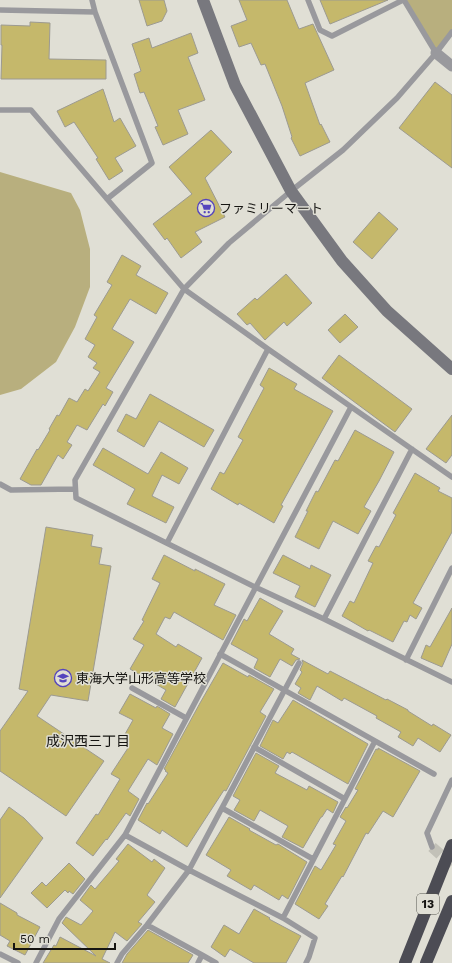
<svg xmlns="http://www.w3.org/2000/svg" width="452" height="963" viewBox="0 0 452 963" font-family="'Work Sans','Noto Sans JP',sans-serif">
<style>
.green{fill:#b8af7e}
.building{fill:#c5b86b;stroke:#9c9a91}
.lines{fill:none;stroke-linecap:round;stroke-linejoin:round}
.street-tunnel{stroke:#c2c1b8;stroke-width:11;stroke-dasharray:11 5.5;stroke-linecap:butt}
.lane{stroke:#99999d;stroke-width:5.5}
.street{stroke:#99999d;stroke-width:11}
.secondary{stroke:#78787e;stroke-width:12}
.highway{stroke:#4c4c54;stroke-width:12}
.labels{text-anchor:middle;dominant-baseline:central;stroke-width:3;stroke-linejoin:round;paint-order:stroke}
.shield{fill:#e0dfd5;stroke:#53524c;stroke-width:1}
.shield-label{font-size:12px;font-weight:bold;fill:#161512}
.poi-label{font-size:13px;fill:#161512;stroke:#e0dfd5;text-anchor:start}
.neighbourhood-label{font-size:14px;fill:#161512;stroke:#e0dfd5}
</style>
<rect width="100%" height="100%" fill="#e0dfd5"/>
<path class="green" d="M404 0H452V32L436 53Z
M0 172 71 193 80 210 90 249V287L75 327 56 362 21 389 0 395Z"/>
<path class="building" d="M139 0H164L167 11 162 21 147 26Z
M239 0H287L299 29 313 24 334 70 305 83 320 125 321 124 330 142 300 156 291 138 292 137 282 106 265 64 261 65 251 43 239 47 231 26 247 20Z
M320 0H388L330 24Z
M30 22 50 23 49 59 106 60V79H1L2 45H1V25L30 26Z
M191 33 198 53 188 57 205 100 178 110 188 134 163 145 155 127 158 126 144 92 140 93 134 74 141 71 132 44 149 38 152 48Z
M435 82 452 95V168L399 128Z
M103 89 114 122 120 118 136 146 115 158 123 171 109 180 96 159 98 158 74 122 65 127 57 111Z
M211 130 232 152 205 178 225 217 195 232 202 242 181 258 167 238 165 240 153 224 192 194 169 167Z
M379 212 398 229 372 259 353 242Z
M122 255 141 266 136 275 168 293 156 314 130 299 112 329 134 342 106 388 113 392 105 406 103 404 87 430 77 425 67 442 72 445 63 459 58 455 41 485H31L20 479 37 449 38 450 50 430 49 429 57 415 59 416 69 398 77 402 85 389 88 391 100 372 93 368 97 363 88 357 95 345 85 339 97 317 94 315 112 285 107 282Z
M286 274 312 303 287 326 284 322 265 340 250 323 247 325 237 314 255 298 257 300Z
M345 314 358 327 340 343 328 330Z
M339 355 412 409 395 432 322 378Z
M269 368 297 384 294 389 333 411 281 505 283 506 274 523 239 503 238 505 211 489 220 472 224 474 243 440 238 437 264 388 260 385Z
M150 394 214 430 204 447 159 421 144 447 117 431 126 414 136 419Z
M452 415V455L446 463 426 449Z
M355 430 394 452 379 481 364 507 371 511 358 534 333 521 319 549 295 537 308 511H306L316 491 318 492 335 460 338 461Z
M103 448 148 474 161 452 188 468 179 484 162 475 152 496 174 507 166 523 127 504 135 489 93 465Z
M415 473 440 488 438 491 452 498V532L413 603 422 608 416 619 410 615 407 622 404 621 393 642 369 630 368 631 342 616 350 601 354 603 373 563 368 561 376 546 379 547 396 515 393 513Z
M46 527 93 535 91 546 102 548 99 564 111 566 88 701 51 695 37 716 104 761 66 816 0 771V731L28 691 19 689Z
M164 555 195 571V569L225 584 214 605 236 615 223 640 174 612 170 619 165 617 156 634 176 647 178 644 202 658 175 707 161 699 166 690 130 669 144 645 133 639 144 621 142 620 160 583 152 579Z
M283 555 310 569 311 565 331 575 315 607 295 597 300 586 273 573Z
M260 598 283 611 269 634 294 649 291 654 300 659 296 660 292 666 280 659 270 677 254 668 258 659 231 644 244 619 247 621Z
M452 608V644L442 667 421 658 426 645 430 647Z
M302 660 328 674 330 671 386 700 387 699 408 710V711L432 726 433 724 451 735 440 752 418 738 413 746 398 737 401 732 376 718 377 716 344 698 342 701 317 686 310 700 298 693 301 688 295 684 302 672 300 670 303 663Z
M223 663 248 677 249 675 274 689 260 712 266 716 226 791 224 790 187 847 162 830 160 834 138 820 147 803 148 804 168 773 165 771 166 770 164 769 200 703Z
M130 694 156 708 157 706 170 714 162 728 173 734 157 765 148 759 128 791 139 799 130 816 126 813 107 840 106 839 93 856 76 843 96 814 98 815 120 779 111 774 128 748 120 743 133 720 119 713Z
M293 700 368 744 348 784 292 752 290 754 287 752 283 759 260 746 273 720 278 723Z
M378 748 420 771 393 817 383 811 368 834 366 833 343 877 342 876 325 904 328 906 319 919 295 904 315 866 321 870 336 845 333 844 346 821 340 817 346 807 347 808 358 790 355 789 376 749 378 750Z
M256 753 279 766 275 773 307 790 309 786 338 802 333 813 327 809 322 817H321L303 848 282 837 288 826 260 810 254 821 234 810 240 800 233 796Z
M9 807 24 818 43 838 0 898V820Z
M229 817 250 829 249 830 276 845 278 844 307 862 288 899 282 895 279 900 254 885 251 890 227 876 231 870 206 855Z
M128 844 152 862 154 859 165 868 147 895 155 902 138 922 142 924 127 941 115 932 102 959 110 963H43L54 945 56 946 60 937 96 956 62 923 66 917 81 925 93 911 80 900 91 885 95 889 119 861 116 859Z
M69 863 85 879 73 894 69 891 68 893 65 890 47 908 31 893 42 882 46 886Z
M0 903 17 913V915L40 927 25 955 7 946 10 941 0 935Z
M254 909 270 918 269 919 301 936 286 963H254L230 949 225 957 211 947 224 925 239 934Z
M148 930 193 955 188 963H122L127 954Z"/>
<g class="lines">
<path class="street-tunnel" d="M432 847 452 865"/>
<path class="lane" d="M92 0 95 12 152 163 107 199
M308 0 320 30 332 36 403 0
M404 0 436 53
M0 10 95 12
M452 32 436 53 397 98 343 150 291 191 229 243 184 289 75 480 76 498 255 587 324 619 452 682
M0 110H31L184 289 268 349 452 477
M0 484 11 490 75 489
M167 543 268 349
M324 619 412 449
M220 654 434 774
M406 660 452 568
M132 688 186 718
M254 747 345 799
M222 808 313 859
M125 835 189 870 283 918 315 938 309 957 306 963
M432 847 427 833 452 780
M283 918 375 741
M147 925 202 955
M0 954 18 963
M36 963 59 919 125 835 351 407
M117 963 122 954 147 925 189 870 299 663
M198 963 202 955 216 963"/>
<path class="street" d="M436 53 452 66"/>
<path class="secondary" d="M203 0 235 85 291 191 342 261 387 311 452 369"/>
<path class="highway" d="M405 963 452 845
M426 963 452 901"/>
</g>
<defs>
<g id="supermarket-ring" transform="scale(0.9)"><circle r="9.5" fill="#e0dfd5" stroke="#5545bd" stroke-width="1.5"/><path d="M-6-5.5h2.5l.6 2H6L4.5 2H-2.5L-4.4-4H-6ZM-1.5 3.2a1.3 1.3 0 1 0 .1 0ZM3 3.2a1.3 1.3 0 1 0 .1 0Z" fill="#5545bd"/></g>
<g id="school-ring" transform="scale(0.9)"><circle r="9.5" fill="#e0dfd5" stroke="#5545bd" stroke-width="1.5"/><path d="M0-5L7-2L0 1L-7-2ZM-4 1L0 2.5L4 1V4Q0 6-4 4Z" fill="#5545bd"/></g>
</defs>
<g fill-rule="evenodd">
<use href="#supermarket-ring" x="206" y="208"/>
<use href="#school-ring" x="63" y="678"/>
</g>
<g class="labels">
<rect class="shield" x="417" y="894" width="22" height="20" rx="3"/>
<g class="shield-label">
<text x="428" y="904">13</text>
</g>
<g class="poi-label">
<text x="219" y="208">ファミリーマート</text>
<text x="76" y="678">東海大学山形高等学校</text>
</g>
<g class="neighbourhood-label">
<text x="88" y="741">成沢西三丁目</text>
</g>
</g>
<path d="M14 943v6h101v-6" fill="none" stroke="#161512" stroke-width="2"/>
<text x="20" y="943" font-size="12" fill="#161512" stroke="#e0dfd5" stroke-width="3" paint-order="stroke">50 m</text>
</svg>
